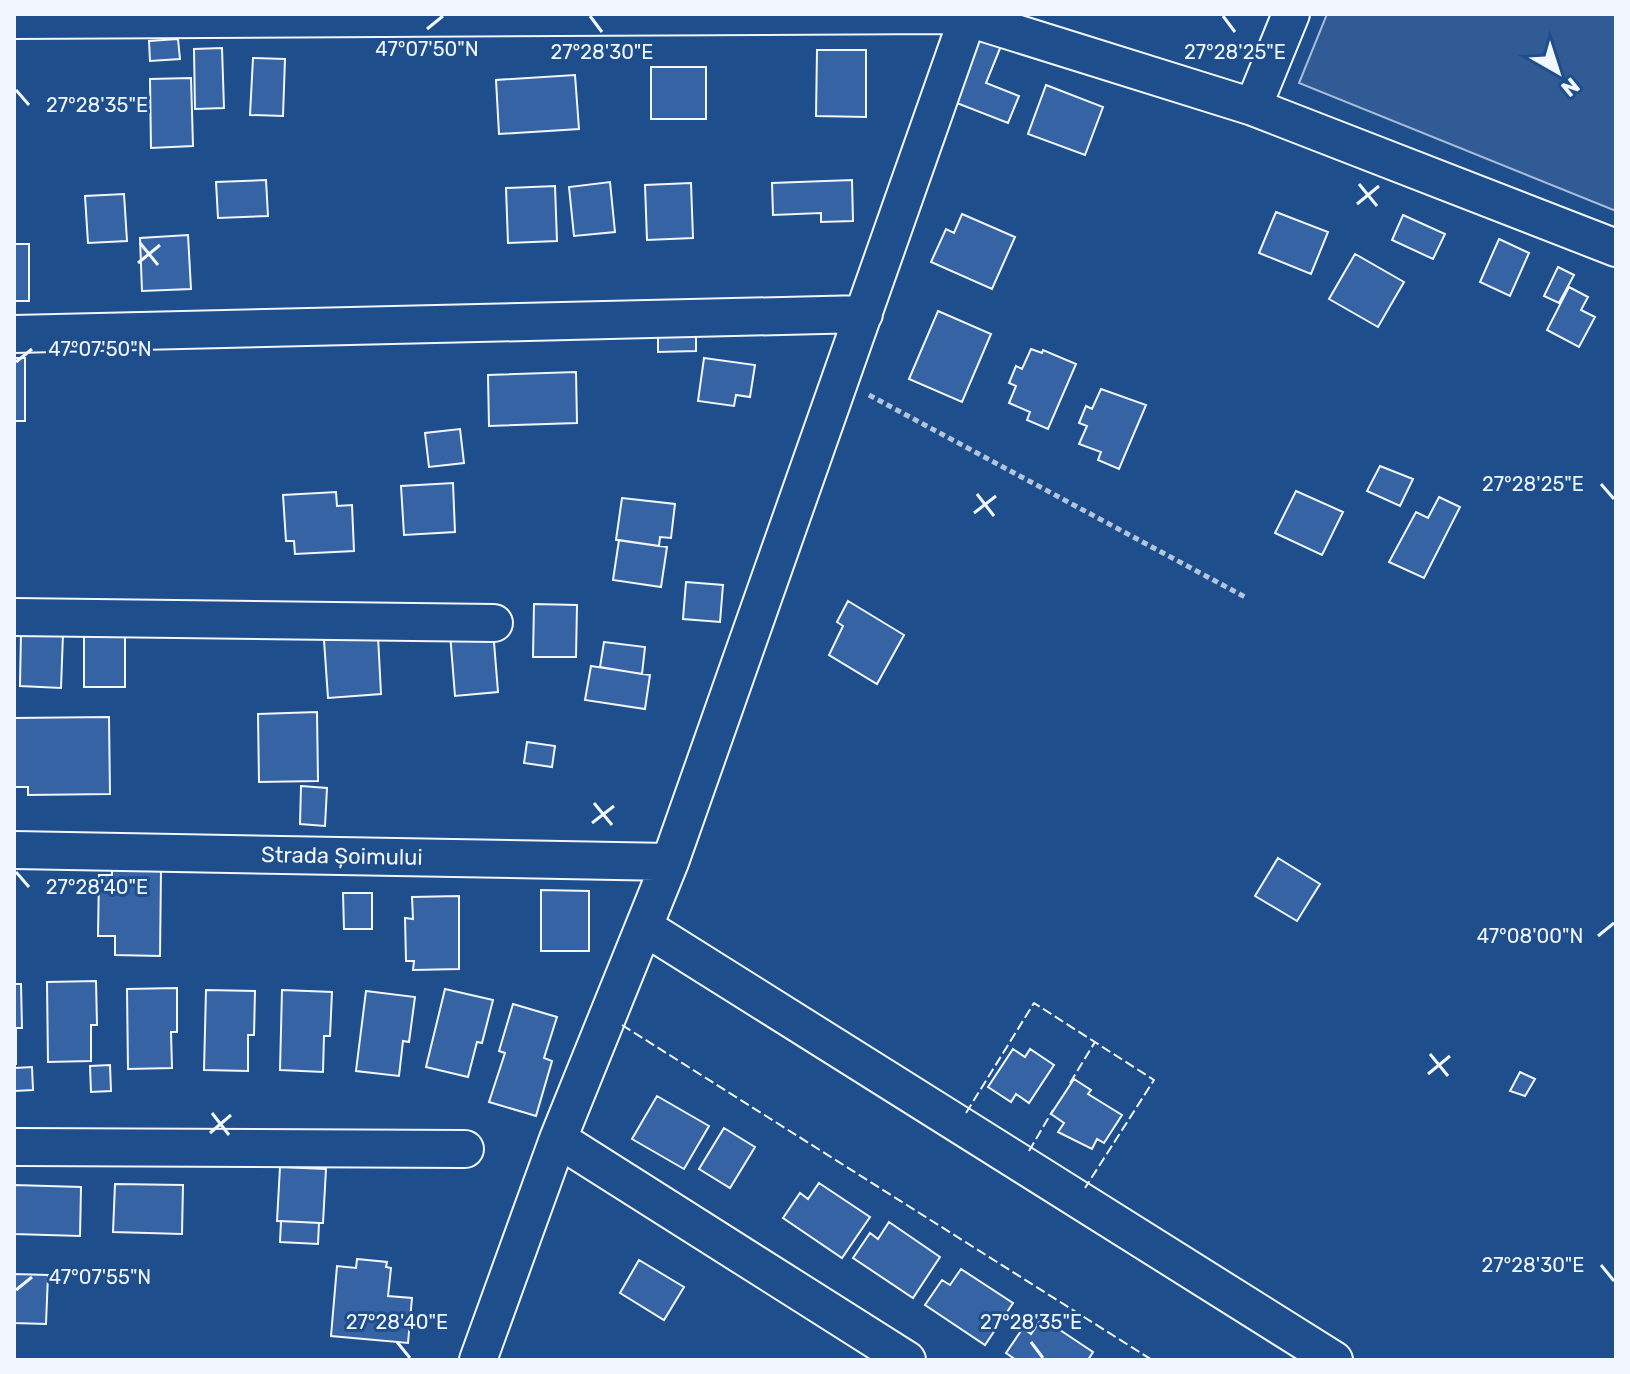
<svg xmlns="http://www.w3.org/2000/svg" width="1630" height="1374" viewBox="0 0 1630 1374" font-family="Rubik,sans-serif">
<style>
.built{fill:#305b95;stroke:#a8bbd7;stroke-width:2}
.building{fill:#3563a3;stroke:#f2f6ff;stroke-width:2}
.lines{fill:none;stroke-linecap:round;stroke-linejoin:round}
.minor-casing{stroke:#f2f6ff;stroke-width:40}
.path{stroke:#b3c4dc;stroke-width:5;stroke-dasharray:6 4;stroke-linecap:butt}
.minor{stroke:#1f4e8c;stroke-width:36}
.fence{stroke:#f2f6ff;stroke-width:2;stroke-dasharray:10 4;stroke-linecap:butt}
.ticks{fill:none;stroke:#f2f6ff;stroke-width:3}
.labels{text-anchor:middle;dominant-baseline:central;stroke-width:6;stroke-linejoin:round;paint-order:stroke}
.street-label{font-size:22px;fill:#f2f6ff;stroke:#1f4e8c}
.ticks-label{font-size:20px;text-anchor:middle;fill:#f2f6ff;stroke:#1f4e8c;stroke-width:6;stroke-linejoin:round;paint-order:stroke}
</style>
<rect width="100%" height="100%" fill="#1f4e8c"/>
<path class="built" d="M1327 14H1616V211L1299 83Z"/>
<path class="building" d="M982 33 1003 41 986 83 1019 96 1008 123 954 102Z
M178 39 180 59 150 61 149 41Z
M222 48 224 108 195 109 194 49Z
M817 50H866V117L816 116Z
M253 58 285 59 283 116 250 115Z
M651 67H706V119H651Z
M575 75 579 129 499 134 496 80Z
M191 78 193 146 151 148 150 79Z
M1046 85 1103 107 1085 155 1028 134Z
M266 180 268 216 218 218 216 182Z
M852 180 853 221 821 222V213L773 215 772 183Z
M610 182 615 232 574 236 569 187Z
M691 183 693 238 647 240 645 185Z
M555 186 557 241 508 243 506 188Z
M124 194 127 241 88 243 85 196Z
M1276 212 1328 232 1311 274 1259 253Z
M962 214 1015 237 992 289 931 262 946 229 954 233Z
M1403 215 1445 234 1433 259 1392 240Z
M188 235 191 289 142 291 140 238Z
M1499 239 1529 253 1510 296 1480 282Z
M14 244H29V301H14Z
M1355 254 1404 282 1378 327 1329 299Z
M1558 267 1574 275 1559 303 1544 296Z
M1569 287 1588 297 1581 310 1595 317 1579 347 1547 330Z
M938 311 991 334 962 402 909 379Z
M696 331V351L658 352V332Z
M1031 349 1042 353 1043 350 1076 364 1048 429 1027 420 1030 412 1009 403 1016 386 1009 383 1016 366 1022 369Z
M14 358H25V421H14Z
M704 358 755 365 750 397 736 395 734 406 698 401Z
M576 372 577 423 489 426 488 375Z
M1101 389 1146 405 1119 469 1098 460 1101 452 1079 444 1087 426 1079 423 1086 406 1092 409Z
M460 429 464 463 429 467 425 433Z
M1380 466 1413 479 1400 506 1367 491Z
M453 483 455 532 404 535 401 486Z
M1296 491 1343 512 1322 555 1275 533Z
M336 492 337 506 352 505 354 551 295 554 294 541H286L283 495Z
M1439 497 1460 507 1424 578 1389 562 1416 512 1428 518Z
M622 498 675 504 671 538 660 537 659 546 616 540Z
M619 540 667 547 661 587 613 580Z
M686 582 723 585 720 622 683 619Z
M848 601 904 635 877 684 829 655 843 626 837 622Z
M534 604 577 605 576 657H533Z
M493 630 498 692 455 696 450 633Z
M84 631 125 632V687H84Z
M21 632 63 634 61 688 20 686Z
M378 636 381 694 328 698 324 640Z
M604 642 645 647 642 674 600 667Z
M591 666 650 675 645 709 585 700Z
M317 712 318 781 259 782 258 714Z
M109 717 110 794 28 795V787H14V718Z
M527 742 555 746 552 767 524 763Z
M301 786 327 788 325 826 300 824Z
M1278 858 1320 884 1297 921 1255 896Z
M112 867 161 868 160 956 115 955V936H98L99 875H112Z
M541 890 589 891V951H541Z
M343 893H372V929H344Z
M459 896V969L413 970 414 961H406L405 918 413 919 412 897Z
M96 981 97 1025H91V1061L48 1062 47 982Z
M14 984H21L22 1028H16V1064H14Z
M177 988V1032H171L172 1068 128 1069 127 989Z
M445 989 493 1000 482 1043 477 1042 468 1077 426 1067Z
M206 990 255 991 254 1035H248V1071L204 1070Z
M282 990 332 992 330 1036H324L323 1072 280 1070Z
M366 991 415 997 409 1042 403 1041 399 1076 356 1071Z
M513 1004 557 1017 544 1058 552 1061 536 1116 489 1102 505 1053 499 1051Z
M1013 1049 1025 1057 1030 1049 1054 1065 1029 1103 1016 1094 1011 1102 988 1087Z
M110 1065 111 1091 91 1092 90 1066Z
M32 1067 33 1090 15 1091V1068Z
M1520 1072 1535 1079 1525 1096 1510 1091Z
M1074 1079 1091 1090 1088 1094 1122 1115 1104 1143 1097 1139 1092 1149 1058 1132 1064 1123 1051 1114Z
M657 1096 709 1126 684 1169 632 1139Z
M724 1128 755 1147 730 1188 699 1169Z
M280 1167 326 1169 323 1223 277 1221Z
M819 1183 870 1217 842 1258 783 1218 800 1193 808 1199Z
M115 1184 183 1185 182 1234 113 1232Z
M14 1185 81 1187 80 1236 14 1234Z
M281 1221 319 1223 318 1244 280 1242Z
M889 1222 940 1257 913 1298 853 1258 870 1233 878 1239Z
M357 1259 387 1262 386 1267 391 1268 388 1296 412 1298 408 1343 331 1336 337 1266 356 1268Z
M639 1260 684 1287 664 1320 620 1293Z
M961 1269 1013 1303 985 1345 925 1305 942 1280 950 1285Z
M14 1274 48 1275 46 1324 14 1323Z
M1042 1318 1093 1352 1088 1360H1016L1006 1353 1023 1328 1031 1334Z"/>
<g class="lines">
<g class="minor-casing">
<path id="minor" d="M14 20 942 15 968 18 1253 107 1616 248
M1253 107 1291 14
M14 334 864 314
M14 617 494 623
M14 850 670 862
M646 928 1334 1360
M558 1139 907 1360
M14 1147 465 1149
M478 1360 558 1139 670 862 969 14"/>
</g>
<path class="path" d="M869 395 1245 597"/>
<use href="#minor" class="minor"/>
<path class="fence" d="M622 1025 1152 1360
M1070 1083 1095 1042
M966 1113 1034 1003 1154 1080 1085 1188
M1029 1151 1053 1110"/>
</g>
<path class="ticks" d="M590 16 602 32M1223 16 1235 32M427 29 443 16M16 90 29 105M1359 184 1377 206M1357 204 1379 186M140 243 158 265M138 263 160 245M16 362 32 349M1601 484 1614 499M977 494 994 516M974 513 996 496M594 803 612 825M592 823 614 806M16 872 29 887M1598 936 1614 923M1430 1054 1448 1076M1428 1074 1450 1056M212 1113 229 1135M210 1133 231 1115M1601 1265 1614 1281M16 1290 32 1277M397 1342 410 1358M1031 1342 1043 1358"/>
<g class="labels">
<g class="street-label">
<text transform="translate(342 856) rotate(1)">Strada Șoimului</text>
</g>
</g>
<g class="ticks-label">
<text x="427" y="56">47°07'50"N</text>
<text x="602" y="59">27°28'30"E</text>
<text x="1235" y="59">27°28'25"E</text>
<text x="97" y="112">27°28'35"E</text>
<text x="100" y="356">47°07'50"N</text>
<text x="1533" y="491">27°28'25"E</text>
<text x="97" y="894">27°28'40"E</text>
<text x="1530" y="943">47°08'00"N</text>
<text x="1533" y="1272">27°28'30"E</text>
<text x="100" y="1284">47°07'55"N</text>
<text x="397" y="1329">27°28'40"E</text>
<text x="1031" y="1329">27°28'35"E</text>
</g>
<rect width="1630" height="1374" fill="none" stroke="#f2f6ff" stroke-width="32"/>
<g transform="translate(1558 72) rotate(141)" stroke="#1f4e8c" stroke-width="6" paint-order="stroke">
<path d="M0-6L14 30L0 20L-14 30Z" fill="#f2f6ff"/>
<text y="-12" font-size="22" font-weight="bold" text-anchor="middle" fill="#f2f6ff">N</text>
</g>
</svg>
